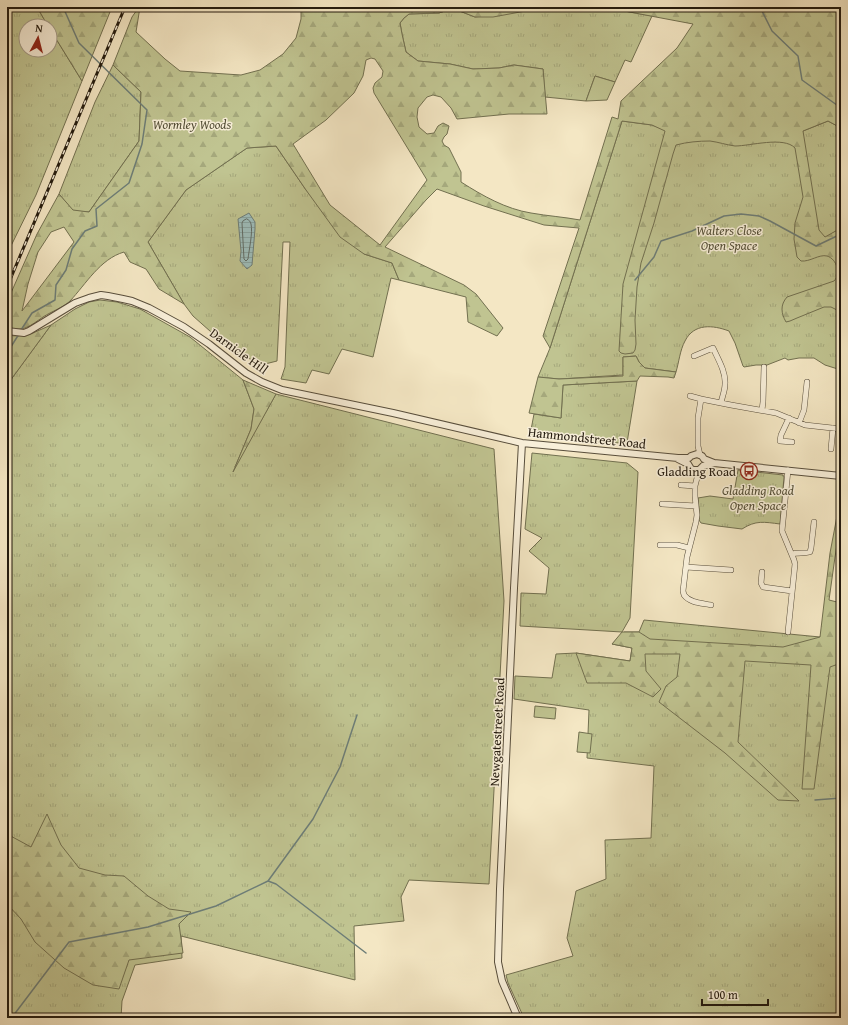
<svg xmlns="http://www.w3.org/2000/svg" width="848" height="1025" viewBox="0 0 848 1025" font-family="'Gentium Book Plus',serif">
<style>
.grass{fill:url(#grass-tufts);stroke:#727050}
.forest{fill:url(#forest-firs);stroke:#727050;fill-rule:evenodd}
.pitch{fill:#c0c491;stroke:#727050}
.water{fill:url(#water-rules);stroke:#6d7d77}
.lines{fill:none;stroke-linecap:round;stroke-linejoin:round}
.shore{stroke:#616c66;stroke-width:1}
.stream{stroke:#6d7d77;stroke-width:1.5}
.minor-casing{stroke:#584e3c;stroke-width:6}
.tertiary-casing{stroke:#584e3c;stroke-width:8}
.minor{stroke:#f8efd9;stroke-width:5}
.tertiary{stroke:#f8efd9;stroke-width:6}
.rail-casing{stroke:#241b0f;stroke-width:3}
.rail{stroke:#f8efd9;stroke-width:1.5;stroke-dasharray:4.5;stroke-linecap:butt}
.labels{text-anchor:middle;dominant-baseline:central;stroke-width:3;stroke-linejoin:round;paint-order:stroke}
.park-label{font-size:13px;font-style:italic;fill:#534e36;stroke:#f8efd9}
.street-label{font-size:13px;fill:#241b0f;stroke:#f8efd9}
.poi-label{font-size:13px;fill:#241b0f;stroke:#f8efd9;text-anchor:end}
</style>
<defs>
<pattern id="grass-tufts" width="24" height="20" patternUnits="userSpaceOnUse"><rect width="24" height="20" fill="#c0c491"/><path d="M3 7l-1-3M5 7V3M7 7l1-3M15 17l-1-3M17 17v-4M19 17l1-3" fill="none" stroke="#a5a87c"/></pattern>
<pattern id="forest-firs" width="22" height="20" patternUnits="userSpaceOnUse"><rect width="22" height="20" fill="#c0c491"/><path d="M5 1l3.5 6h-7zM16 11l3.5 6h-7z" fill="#a5a87c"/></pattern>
<pattern id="water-rules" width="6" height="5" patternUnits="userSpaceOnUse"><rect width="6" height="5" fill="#9ebebc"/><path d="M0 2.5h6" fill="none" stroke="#88a3a0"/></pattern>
</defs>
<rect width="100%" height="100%" fill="#f4e7c4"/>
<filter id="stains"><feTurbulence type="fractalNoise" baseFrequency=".005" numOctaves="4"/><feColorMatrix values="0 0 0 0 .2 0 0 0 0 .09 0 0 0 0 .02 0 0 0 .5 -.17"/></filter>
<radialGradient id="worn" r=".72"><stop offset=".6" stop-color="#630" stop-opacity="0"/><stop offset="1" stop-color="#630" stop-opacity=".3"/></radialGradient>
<path class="grass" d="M7 7H37L48 26H26V50H50V29L82 81 36 195 7 254Z
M569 7H603L652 16 631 62 625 60 615 82 595 76 586 101 545 97 543 69 514 65 499 68 473 69 450 64 418 61 406 52 402 34 400 23 404 18 409 14 439 13 451 9 457 10 475 17 542 8Z
M113 65 141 92 139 141 89 212 73 211 59 194 95 102Z
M622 121 652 125 666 130 803 131 828 121 841 128V228L825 238 841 258V370L825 365 814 358H799L788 360 785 358 767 365H756L744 367 743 366 735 343 729 331C713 325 694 323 685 341 680 350 679 362 676 372L645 368 639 362 636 356 623 357V375L559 379 538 377 550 348Z
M276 146 306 190 364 254 392 263 399 280 391 278 373 357 342 349 329 374 312 370 306 383 281 379 285 367 290 242H283L277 361 261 365 228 347 193 316 184 304 148 242 186 190 247 148Z
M100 300 117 302 140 309 190 337 243 380 254 409 251 429 235 467 276 394 494 449 504 601 489 884 409 880 401 897 404 921 354 926 355 980 181 936 182 958 135 965 122 1001 121 1018H7V385L51 325 75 309 89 302Z
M637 381 627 443 580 442 530 435 534 414 561 418 563 385Z
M532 453 627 463 638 472 630 618 622 632 520 626 521 593 546 594 549 568 529 551 542 538 525 529Z
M738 470 783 475 784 477 780 524C764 522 756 520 742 529L718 526 701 523 699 520V509L698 498 710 496 733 499Z
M841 603V1018H524L508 983 506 975 573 956 567 938 576 891 606 879 605 840 651 838 654 766 587 758 589 710 514 699 515 676 552 678 556 654 576 653 630 661 632 648 612 644 624 632H639L644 620 820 637Z"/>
<path class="forest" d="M37 7H112L82 81 50 29V26H48Z
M139 7H140L136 32 165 59 180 71 241 75 260 70 283 54 296 38 301 19V7H569L542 8 493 17H475L457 10 451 9 439 13 409 14 404 18 400 23 402 34 406 52 418 61 450 64 473 69 499 68 514 65 543 69 547 114H509L457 119 451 108 441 97 433 95 427 97 418 108 417 117 419 127 427 134 434 133 438 126 443 123 449 126 447 134 444 137 442 141 444 145 449 148 461 172V182C483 196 506 209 531 213 548 216 564 217 580 220L612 117 618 119 621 101 677 48 693 24 603 7H841V128L828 121 803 131 819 230 825 237 841 228V247L840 249 841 255V312L831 307H824L797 318 790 321 786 322C781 313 780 305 787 297L834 281C841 274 837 259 827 256 819 254 810 262 801 261L797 257 794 239 795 223 803 197 795 148C784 136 750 146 735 146 727 145 718 142 710 141 699 141 687 142 676 145L673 154 654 223 641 263 637 287 635 320 636 344 635 350 633 353 625 354 621 353 619 351 623 284 665 131 652 125 622 121 550 348 543 336 579 228 544 225 484 206 437 189 426 200 385 247 464 285 476 294 503 328 497 336 468 322 466 297 399 280 392 263 364 254 340 237 306 190 276 146 247 148 186 190 148 242 184 304 159 289 146 269 130 262 124 252C100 259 86 284 70 301 63 308 52 311 43 317 30 326 24 332 7 328V302L37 234 59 194 73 210 89 212 139 141 141 92 113 65 132 17ZM371 58 375 59 383 71 382 77 375 83 373 88 374 93 427 180 380 245 330 205 293 144 326 120 354 93 363 76 366 60ZM64 227 74 242 22 311 28 284 38 252 51 232Z
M51 325 7 385V333L24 335 33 333Z
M636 356 639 362 645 368 676 372 674 378 668 377 640 376 637 381 563 385 561 418 529 413 538 377 559 379 623 376V357Z
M243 380 276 394 233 472 251 429 254 409Z
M841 495V520L835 557 829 600 841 603V663L830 667 814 789H802L811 665 745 661 738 742 799 801 778 800 725 753 659 702 666 686 677 677 680 654H645L646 671 661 689 653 697 626 683H587L576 653 630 661 632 648 612 644 622 632H639L650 639 783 647 820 637 830 553Z
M47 814 61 845 79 868 105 875 124 876 148 896 169 909 191 912 179 924 183 953 129 960 119 989 93 985 64 968 35 942 21 919 7 904V834L31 847Z"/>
<path class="pitch" d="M595 76 615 82 607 100 586 101Z
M535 706 556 708 555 719 534 717Z
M579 732 592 734 590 753 577 752Z"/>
<path class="water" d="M249 213 255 222V229L252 265 247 269 240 261 241 251 238 219Z"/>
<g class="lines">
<path class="shore" d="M247 219C250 221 250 221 251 224 253 232 249 250 248 259L246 261 244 259 242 223 243 221Z"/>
<path class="stream" d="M760 7 772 31 798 56 802 80 841 108
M635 280 654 257 661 241 692 231 724 216 741 214 759 216 770 221 816 246 841 234
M21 330 32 313 55 300 56 285 66 270 72 249 85 231 97 226 96 209 129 183 142 144 147 110 79 43 63 7
M7 353 19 334
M815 800 841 798
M268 881 276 884 366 953
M11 1018 13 1016 69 942 148 927 216 906 268 881 313 819 340 767 357 715"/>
<g class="minor-casing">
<path id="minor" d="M694 356 713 348C718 359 726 372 725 384 725 391 722 397 721 403
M690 396 701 399 698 418V446L700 455
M701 399 731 405 776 413 805 425 841 429
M762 410 763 402 764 367
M789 418 781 435 780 441 792 442
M799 423 804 410 807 382
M831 449 833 428
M699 470 695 486V496L697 515 696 522 687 557 683 591 684 595C690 603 702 603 711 605
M681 485 695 486
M662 504 696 506
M660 545H677L689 548
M792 554C798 552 804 554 810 552L811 548 814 522
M686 567 731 570
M762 572 761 583 763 587 792 591
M788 632 795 564 794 560 782 531 788 470"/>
</g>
<g class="tertiary-casing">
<path id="tertiary" d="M7 331 24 333 29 331 75 303 89 298 101 295 108 296 123 299 132 301 149 308 184 327 209 344 246 373 262 382 282 390 393 413 522 443 678 458H689L691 456 697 454 702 456 704 459 714 463 841 476
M678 459 688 464 691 469 694 470H699L703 466 714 463
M518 1018 502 981 498 962 500 889 514 588 522 443"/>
</g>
<use href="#minor" class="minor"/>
<use href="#tertiary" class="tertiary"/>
<g class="rail-casing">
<path id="rail" d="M7 287 125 7"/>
</g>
<use href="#rail" class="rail"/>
</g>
<defs>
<g id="bus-ring" transform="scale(0.9)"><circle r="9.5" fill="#f8efd9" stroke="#8f2418" stroke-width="1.5"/><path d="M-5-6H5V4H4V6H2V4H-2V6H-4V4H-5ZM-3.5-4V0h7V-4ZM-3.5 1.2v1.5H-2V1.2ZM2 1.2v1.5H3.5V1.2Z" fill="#8f2418"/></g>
</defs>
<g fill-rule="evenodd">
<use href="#bus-ring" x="749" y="471"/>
</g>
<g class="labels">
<g class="park-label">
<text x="192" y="124">Wormley Woods</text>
<text x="729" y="230">Walters Close<tspan x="729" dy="15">Open Space</tspan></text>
<text x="758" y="490">Gladding Road<tspan x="758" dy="15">Open Space</tspan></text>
</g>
<g class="street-label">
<text transform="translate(239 351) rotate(36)">Darnicle Hill</text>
<text transform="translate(587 438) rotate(6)">Hammondstreet Road</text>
<text transform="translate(497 732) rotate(-87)">Newgatestreet Road</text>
</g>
<g class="poi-label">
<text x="736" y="471">Gladding Road</text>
</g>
</g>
<rect width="848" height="1025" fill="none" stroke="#f4e7c4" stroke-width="24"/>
<rect x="8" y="8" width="832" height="1009" fill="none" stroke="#241b0f" stroke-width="2"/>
<rect x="12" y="12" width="824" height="1001" fill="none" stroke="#241b0f"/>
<g transform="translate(38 38) rotate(7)"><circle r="19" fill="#f8efd9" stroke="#a39a88"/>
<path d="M0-3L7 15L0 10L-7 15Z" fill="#8f2418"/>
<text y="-6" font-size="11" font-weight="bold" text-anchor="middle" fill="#241b0f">N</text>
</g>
<path d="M702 999v6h66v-6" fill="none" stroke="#241b0f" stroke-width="2"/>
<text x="708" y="999" font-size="12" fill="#241b0f" stroke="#f8efd9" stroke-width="3" paint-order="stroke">100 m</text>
<rect width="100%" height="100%" filter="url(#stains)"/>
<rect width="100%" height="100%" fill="url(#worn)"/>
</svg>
